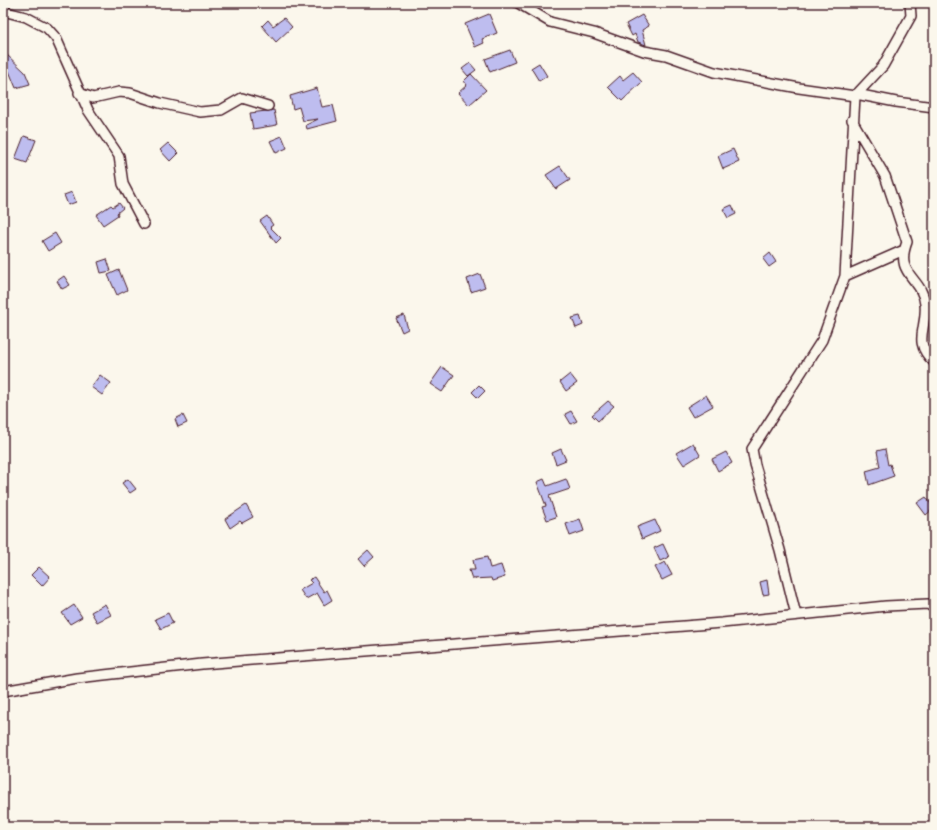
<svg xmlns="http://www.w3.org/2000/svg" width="937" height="830" viewBox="0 0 937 830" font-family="Delius,sans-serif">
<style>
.building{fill:#bebdef;stroke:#4a1f2b}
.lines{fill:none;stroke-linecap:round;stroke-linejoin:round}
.minor-casing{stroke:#4a1f2b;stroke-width:12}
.minor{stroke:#fbf7ec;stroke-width:9}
</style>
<rect width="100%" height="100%" fill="#fbf7ec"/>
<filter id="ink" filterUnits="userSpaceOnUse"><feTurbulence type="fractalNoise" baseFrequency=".025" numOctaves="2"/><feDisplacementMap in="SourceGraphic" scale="8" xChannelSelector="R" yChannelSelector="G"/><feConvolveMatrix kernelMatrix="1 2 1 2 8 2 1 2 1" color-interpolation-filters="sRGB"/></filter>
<g filter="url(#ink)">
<path class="building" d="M489 14 497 33 482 39 484 43 475 47 465 24Z
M642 15 649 26 642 30 646 45 638 42 635 34 632 36 626 24Z
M284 18 292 27 276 42 262 26 268 20 273 26Z
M510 50 515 62 490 72 485 59Z
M6 54 25 72 30 84 16 88 9 71 3 77V57Z
M470 63 476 70 468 76 462 69Z
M539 63 547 76 539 81 531 68Z
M633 72 642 82 622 101 608 87 620 76 623 80Z
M471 74 486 90 469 105 458 93 467 85 464 81Z
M317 88 322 107 333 105 337 121 307 129 306 125 318 119 303 121 299 107 293 109 290 96Z
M274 110 277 125 253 129 250 113Z
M24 136 36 140 27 163 15 159Z
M282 136 287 148 276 153 270 141Z
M168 143 178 153 170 161 160 150Z
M733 149 739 162 723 169 718 156Z
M560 166 570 180 556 189 546 175Z
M72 192 76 202 68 205 64 195Z
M119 203 123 208 117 213 118 215 103 225 96 215 111 205 113 207Z
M732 205 736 214 728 218 723 209Z
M267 216 273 225 270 227 281 238 276 243 260 221Z
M55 233 61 243 48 251 42 241Z
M770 253 776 262 769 267 763 259Z
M107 259 111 271 101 273 98 262Z
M119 270 127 290 117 295 108 275Z
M480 274 485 287 471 292 467 279Z
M64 276 70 285 62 289 57 281Z
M404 315 408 329 402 332 396 318Z
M580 316 583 325 576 328 572 318Z
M442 367 454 375 442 392 430 384Z
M570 374 577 383 566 391 560 382Z
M100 375 111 383 102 395 91 387Z
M479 385 485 391 478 398 472 392Z
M706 395 713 406 693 417 687 407Z
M608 401 614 406 598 421 592 415Z
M571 411 577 421 571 424 565 414Z
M183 415 187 423 178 427 175 419Z
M693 443 700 455 684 465 676 453Z
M561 449 566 460 556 464 552 453Z
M885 449 888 465 890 464 894 476 869 485 866 471 880 467 877 451Z
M726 452 732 463 718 471 712 459Z
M128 479 136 489 130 493 122 483Z
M544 479 547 486 566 479 570 489 549 496 556 517 547 520 542 507 546 506 537 482Z
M926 497 934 508 926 515 917 503Z
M246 505 253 517 242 523 240 521 230 528 225 519Z
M580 519 584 531 570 536 566 524Z
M655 520 660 531 642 539 637 527Z
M663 544 669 557 660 561 654 548Z
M368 550 374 557 364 566 358 559Z
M487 557 490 568 501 565 505 577 492 581 491 578 472 579 469 570H475L473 560Z
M665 562 672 575 662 580 655 567Z
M39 567 50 577 42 586 31 575Z
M314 577 324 592 327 590 332 600 324 605 317 593 306 599 300 590 312 583 309 580Z
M767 580 769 594 763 595 760 582Z
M105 604 111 615 97 622 91 612Z
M74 605 82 617 70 624 62 613Z
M168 613 173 623 161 629 155 619Z"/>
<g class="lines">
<g class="minor-casing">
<path id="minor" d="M518 3 550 22 594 33 644 51 666 55 714 72 799 88 855 96
M3 11 26 17 47 28 56 38 88 110 119 156 123 184 144 224
M79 93 93 98 119 92 130 93 160 103 200 112 221 110 242 98 268 106
M856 94 896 102 934 107
M852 120 885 176 907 242C894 276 922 276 925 304 928 328 911 341 934 362
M845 276 904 250
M796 615 780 550 755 465 752 449 822 340 845 276 855 96 883 66 911 16 910 3
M3 691 77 678 202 664 722 623 886 606 928 604 934 608"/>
</g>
<use href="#minor" class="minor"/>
</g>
</g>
<rect width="937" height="830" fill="none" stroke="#fbf7ec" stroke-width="16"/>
<rect x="8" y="8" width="921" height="814" fill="none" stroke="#4a1f2b" stroke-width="1.5" filter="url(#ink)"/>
</svg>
